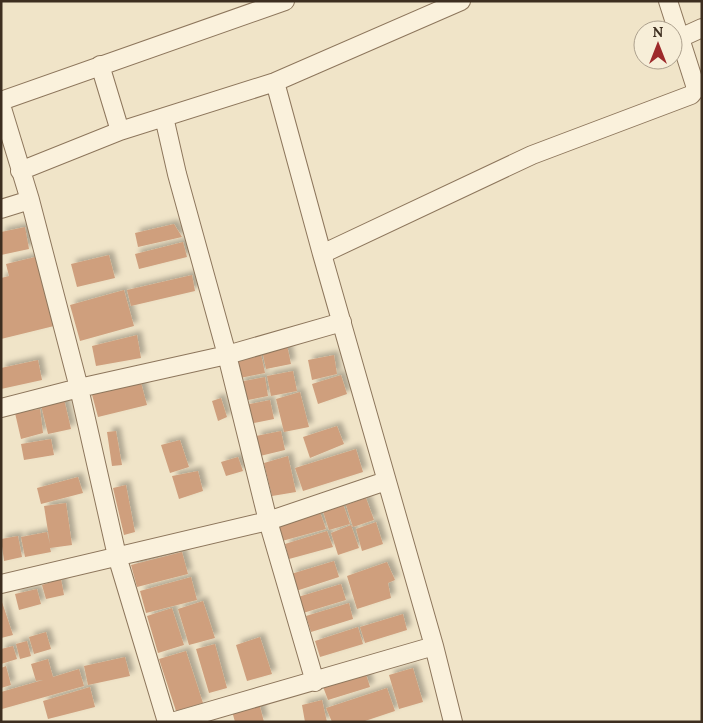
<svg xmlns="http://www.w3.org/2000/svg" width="703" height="723" viewBox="0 0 703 723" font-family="Lora,serif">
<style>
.building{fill:#cf9f7d;filter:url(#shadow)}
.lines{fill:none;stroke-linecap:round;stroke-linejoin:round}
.minor-casing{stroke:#8d765c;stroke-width:20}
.minor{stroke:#faf1dc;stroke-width:18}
</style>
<defs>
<filter id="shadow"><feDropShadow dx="4.5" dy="-4.5" stdDeviation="2.5" flood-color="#0004"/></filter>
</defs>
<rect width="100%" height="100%" fill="#f0e4c8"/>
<path class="building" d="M174 224 182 237 138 247 135 233Z
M25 227 29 249 1 255V232Z
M183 242 187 257 139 269 135 254Z
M109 255 115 278 77 287 71 264Z
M35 257 54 326 1 339V278L9 276 6 264Z
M192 275 195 291 131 306 127 290Z
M124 290 134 326 80 341 70 305Z
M137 335 141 358 96 366 92 346Z
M287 345 291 364 266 369 262 350Z
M261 354 265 373 240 378 235 359Z
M334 355 337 374 312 380 308 360Z
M38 360 42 380 1 389V368Z
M293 371 297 391 271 396 267 376Z
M341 375 347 394 318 404 312 384Z
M265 377 268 396 243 401 239 382Z
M140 379 147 405 98 417 91 391Z
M300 392 309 427 284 432 276 399Z
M221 398 227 417 218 421 212 401Z
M64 399 71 429 48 434 41 405Z
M270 400 274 419 249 424 245 405Z
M40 409 43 433 21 439 15 413Z
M337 426 344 444 310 458 303 437Z
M116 431 122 465 112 466 107 432Z
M281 431 285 450 260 456 256 436Z
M51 439 54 455 24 460 21 444Z
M180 440 189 467 170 473 161 445Z
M356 449 363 472 303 491 295 468Z
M288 456 296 492 272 496 264 463Z
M238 457 243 471 226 476 221 462Z
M198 471 203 491 179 499 172 476Z
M78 477 83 493 41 504 37 488Z
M126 485 135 532 124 535 113 488Z
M366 498 374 520 353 527 346 505Z
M342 501 350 524 329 530 322 508Z
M66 503 72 545 50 548 51 552 25 557 21 537 47 532 50 544 44 506Z
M320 512 326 529 282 541 278 525Z
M376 522 383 544 362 551 356 529Z
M351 525 359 548 338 555 331 533Z
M327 531 333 547 289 559 285 544Z
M18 536 22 557 4 561 1 539Z
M182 552 188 574 137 587 131 565Z
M334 561 339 577 296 591 291 574Z
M387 562 395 580 388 583 391 598 357 609 347 576Z
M191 577 197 600 146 613 140 591Z
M61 579 64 595 46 599 42 585Z
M341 584 346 600 303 613 298 597Z
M37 589 41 604 19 610 15 594Z
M1 599 13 635 1 638Z
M203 601 215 638 189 645 178 609Z
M349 603 353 619 311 632 306 616Z
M172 608 184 645 158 653 147 616Z
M403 614 407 630 365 643 360 627Z
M358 627 363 644 320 657 315 641Z
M46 632 51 649 34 654 29 637Z
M260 637 272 674 247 681 236 645Z
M27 641 31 656 20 659 16 644Z
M215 644 227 688 209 693 196 649Z
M13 646 17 659 1 664V649Z
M186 651 203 703 176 711 159 659Z
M125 657 130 676 88 685 84 666Z
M48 659 53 677 79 669 84 686 2 709 1 692 43 680 36 681 31 664Z
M6 666 11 685 1 688V668Z
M413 668 423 702 399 709 389 675Z
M365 671 370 687 328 700 322 684Z
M90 687 95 707 48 719 43 701Z
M387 688 395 711 362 722H332L326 708Z
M322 700 327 722H305L302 705Z
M259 703 264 722H235L232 711Z"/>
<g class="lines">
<g class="minor-casing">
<path id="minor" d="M680 38 702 28
M100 65 120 131
M275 82 322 254 434 646 453 722
M1 101 285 1
M1 105 30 200 79 388 117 556 167 722
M164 117 177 174 227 355 268 521 315 682
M20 171 120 131 275 82 461 1
M1 209 30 200
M322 254 532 155 691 95 695 90V85L668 1
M1 408 79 388 227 355 342 322
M1 584 268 521 386 481
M172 722 434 646"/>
</g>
<use href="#minor" class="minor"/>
</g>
<rect width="703" height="723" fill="none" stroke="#3d2e20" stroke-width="5"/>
<g transform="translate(658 45)"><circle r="24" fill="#f7eed8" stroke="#ada18e"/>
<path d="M0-4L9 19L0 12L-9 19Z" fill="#9e2a2b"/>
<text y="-8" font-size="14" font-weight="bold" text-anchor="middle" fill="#3d2e20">N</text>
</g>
</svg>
